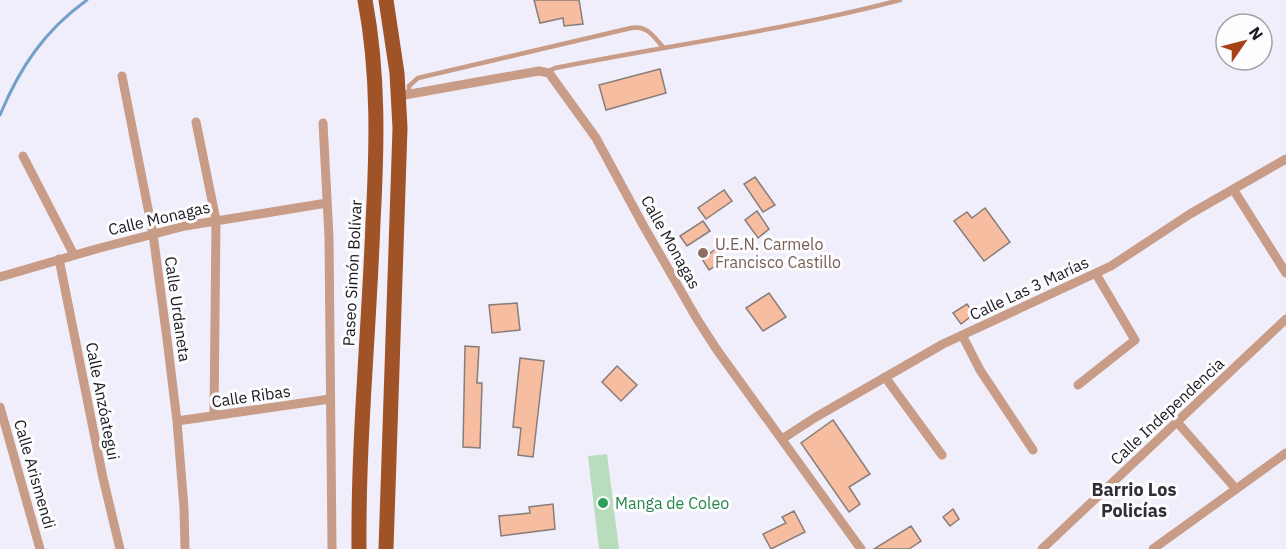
<svg xmlns="http://www.w3.org/2000/svg" width="1286" height="549" viewBox="0 0 1286 549" font-family="'IBM Plex Sans',sans-serif">
<style>
.green{fill:#b9dcbd}
.lines{fill:none;stroke-linecap:round;stroke-linejoin:round}
.stream{stroke:#73a0c8;stroke-width:3}
.building{fill:#f6bda1;stroke:#887d78;stroke-width:1.5}
.service{stroke:#c89c86;stroke-width:4.5}
.minor{stroke:#c89c86;stroke-width:9}
.primary{stroke:#9f5327;stroke-width:15}
.education-dot{fill:#8d6e63;stroke:#fdfdff;stroke-width:2}
.leisure-dot{fill:#2e9e5b;stroke:#fdfdff;stroke-width:2}
.labels{text-anchor:middle;dominant-baseline:central;stroke-width:6;stroke-linejoin:round;paint-order:stroke}
.street-label{font-size:16px;fill:#1b1a1e;stroke:#fdfdff}
.education-label{font-size:16px;fill:#785e54;stroke:#fdfdff;text-anchor:start}
.leisure-label{font-size:16px;fill:#27864d;stroke:#fdfdff;text-anchor:start}
.neighbourhood-label{font-size:18px;font-weight:bold;fill:#2f2e36;stroke:#fdfdff}
</style>
<rect width="100%" height="100%" fill="#f0eefa"/>
<path class="green" d="M607 454 619 549H599L588 456Z"/>
<g class="lines">
<path class="stream" d="M0 115C20 67 45 30 87 0"/>
</g>
<path class="building" d="M534 0H579L583 24 564 26 563 18 540 23Z
M660 69 666 93 606 110 599 85Z
M755 177 775 205 763 212 744 184Z
M724 190 732 201 706 219 698 208Z
M985 208 1010 242 984 261 954 221 967 212 972 218Z
M757 211 769 229 758 238 745 220Z
M703 221 710 231 687 246 680 236Z
M717 248 725 260 709 270 702 259Z
M769 293 786 317 763 331 746 308Z
M517 303 520 330 492 333 489 305Z
M967 304 974 314 961 324 953 313Z
M465 346 479 347 477 383H482L480 448 463 447Z
M520 358 544 361 533 457 518 455 521 428 513 427Z
M617 366 637 385 621 401 602 382Z
M833 420 870 474 849 487 860 504 849 512 801 443Z
M553 504 555 529 501 536 499 516 530 513 529 507Z
M953 509 959 519 950 526 943 517Z
M794 511 805 532 771 549 763 534 786 523 782 517Z
M911 526 921 541 909 549H874Z"/>
<g class="lines">
<path class="service" d="M547 72 555 68C670 45 786 30 900 0
M409 94V86L418 78 631 28C647 25 653 36 663 47"/>
<path class="minor" d="M122 76 153 234 167 339 177 421 184 508 185 549
M399 96 539 71 549 73 596 138 643 225 697 319 717 350 861 549
M196 122 216 220 214 416
M323 123 329 237 332 549
M23 156 74 255
M1233 189 1286 273
M59 259 103 478 120 549
M0 277 96 249 185 226 327 203
M962 335 980 370 1033 450
M885 377 942 455
M1078 385 1135 340 1096 274
M0 407 40 549
M177 421 330 399
M1177 422 1236 489
M782 439 816 417 943 344 1111 266 1190 214 1286 159
M1042 549 1286 319
M1153 549 1286 453"/>
<path class="primary" d="M359 549C358 440 369 331 373 222 377 147 379 74 365 0
M386 549 400 128 397 73 386 0"/>
</g>
<circle class="education-dot" cx="703" cy="253" r="6"/>
<circle class="leisure-dot" cx="603" cy="503" r="6"/>
<g class="labels">
<g class="street-label">
<text transform="translate(159 218) rotate(-13)">Calle Monagas</text>
<text transform="translate(671 242) rotate(61)">Calle Monagas</text>
<text transform="translate(352 273) rotate(-87)">Paseo Simón Bolívar</text>
<text transform="translate(1029 288) rotate(-25)">Calle Las 3 Marías</text>
<text transform="translate(178 309) rotate(82)">Calle Urdaneta</text>
<text transform="translate(251 396) rotate(-8)">Calle Ribas</text>
<text transform="translate(103 401) rotate(79)">Calle Anzóategui</text>
<text transform="translate(1167 411) rotate(-43)">Calle Independencia</text>
<text transform="translate(35 474) rotate(74)">Calle Arismendi</text>
</g>
<g class="education-label">
<text x="715" y="244">U.E.N. Carmelo<tspan x="715" dy="18">Francisco Castillo</tspan></text>
</g>
<g class="leisure-label">
<text x="615" y="503">Manga de Coleo</text>
</g>
<g class="neighbourhood-label">
<text x="1134" y="489">Barrio Los<tspan x="1134" dy="21">Policías</tspan></text>
</g>
</g>
<g transform="translate(1244 42) rotate(55)"><circle r="28" fill="#fdfdff" stroke="#a3a2a5" stroke-width="1.5"/>
<path d="M0-4.5L10 22L0 15L-10 22Z" fill="#a7411a"/>
<text y="-9" font-size="16" font-weight="bold" text-anchor="middle" fill="#1b1a1e">N</text>
</g>
</svg>
